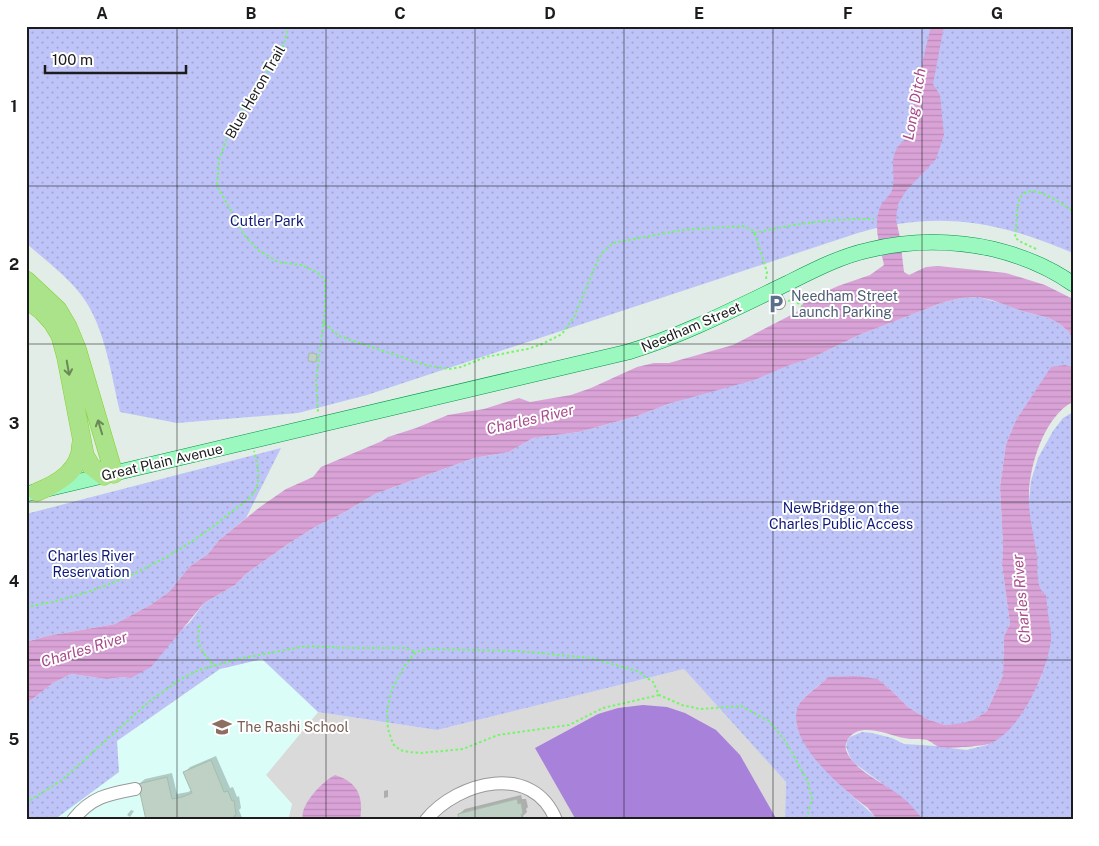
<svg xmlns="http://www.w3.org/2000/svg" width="1099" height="846" viewBox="0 0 1099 846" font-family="'Public Sans',sans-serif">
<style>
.residential{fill:#d9dad9}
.education{fill:#dafef7}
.park{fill:url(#park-dots)}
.pitch{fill:#a881db}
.parking{fill:#e8e8e8}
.water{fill:url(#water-rules)}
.shadow{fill:#0003}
.building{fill:#bfd0c4;stroke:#a5beab}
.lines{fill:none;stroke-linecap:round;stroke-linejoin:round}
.minor-casing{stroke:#999;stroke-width:14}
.major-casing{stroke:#049048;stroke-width:16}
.highway-casing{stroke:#81d228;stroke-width:19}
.path{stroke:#75f66a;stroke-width:2;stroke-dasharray:2.5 2.5;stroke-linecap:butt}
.minor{stroke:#fff;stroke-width:12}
.major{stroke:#9bf9bf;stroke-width:15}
.highway{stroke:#abe38a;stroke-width:18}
.oneway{stroke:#6b8958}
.grid{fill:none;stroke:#1c1c1c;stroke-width:1;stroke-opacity:0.55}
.labels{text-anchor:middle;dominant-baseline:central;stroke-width:4;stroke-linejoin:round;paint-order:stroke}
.street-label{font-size:14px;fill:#1c1c1c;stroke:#fff}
.park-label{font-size:14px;fill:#0e1876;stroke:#fff}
.service-label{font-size:14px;fill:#4e5e75;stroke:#fff;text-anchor:start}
.education-label{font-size:14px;fill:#785e54;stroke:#fff;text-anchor:start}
.water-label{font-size:15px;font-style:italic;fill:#a84c8b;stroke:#fff}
.neatline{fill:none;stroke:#1c1c1c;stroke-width:2}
.grid-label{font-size:16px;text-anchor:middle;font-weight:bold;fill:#1c1c1c}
</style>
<defs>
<pattern id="park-dots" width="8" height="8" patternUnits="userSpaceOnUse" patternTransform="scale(1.25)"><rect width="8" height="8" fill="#bec4f7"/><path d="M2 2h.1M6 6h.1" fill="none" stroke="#a3a8d3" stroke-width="1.8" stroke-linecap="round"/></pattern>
<pattern id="water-rules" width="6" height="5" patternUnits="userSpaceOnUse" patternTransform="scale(1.25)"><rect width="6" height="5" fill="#daa3d8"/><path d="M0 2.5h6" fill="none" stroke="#ba8cb9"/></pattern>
</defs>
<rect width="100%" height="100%" fill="#e2ede7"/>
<path class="residential" d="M684 669 786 782 785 820H288L292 804 266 775 318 712 437 730Z"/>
<path class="education" d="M262 659 318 712 266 775 292 804 288 820H54L119 772 117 741 220 669Z"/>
<path class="park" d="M26 26H1073V253C998 221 937 210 858 233L367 395 298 413 177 423 120 412C111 374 105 327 82 296 68 277 44 259 26 243Z
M978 297 1008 305 1022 311 1049 318 1060 324 1069 332 1073 340V367L1065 365 1051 368 1016 420 1006 444 1000 487 1003 545 1002 565 1010 624 1004 636 1003 675 987 711 973 720 963 724 945 725 927 719 908 707 893 692 878 679 828 677C819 687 806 693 800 704 796 712 795 722 798 730 800 737 807 743 812 749 823 763 834 778 847 791 857 801 868 809 878 820H785L786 782 684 669 437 730 318 712 262 659 220 669 117 741 119 772 54 820H26V704L53 683 71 674 107 679 123 677 131 678 190 622 204 603 235 585 247 573 288 544 315 527 345 512 375 494 474 458 509 452 533 438 579 432 637 416 671 403 814 357 859 335 941 303 961 298Z
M1073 412V820H922L887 787 854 763 850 757 846 747 847 741 850 737 862 732 872 733 892 738 904 744 936 746 966 750 987 745 1001 735 1033 694 1041 677 1046 658 1029 518V500L1031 481 1038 458 1053 431 1063 418Z
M281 448 246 518 219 540 208 554 189 567 170 591 152 604 115 624 47 636 26 642V514Z"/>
<path class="pitch" d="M643 705 667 707 685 713 716 730 740 755 777 820H576L535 748 598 714 618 708Z"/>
<path class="parking" d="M367 400 369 410 319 420 318 410Z"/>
<path class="water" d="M931 26H944L933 84 940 95 944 135 936 159 906 191 898 204 896 219 900 238 904 272 909 275 926 267 938 266 1006 273 1045 285 1073 299V340L1069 332 1060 324 1049 318 1022 311 992 300 978 297 961 298 941 303 908 316 859 335 814 357 787 366 754 380 671 403 637 416 579 432 533 438 509 452 474 458 375 494 345 512 315 527 288 544 247 573 235 585 204 603 151 667 131 678 123 677 107 679 71 674 53 683 26 704V642L47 636 115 624 152 604 170 591 189 567 208 554 219 540 260 507 286 489 313 477 321 467 382 441 388 437 416 428 448 415 484 409 519 398 530 402 571 395 591 388 637 367 654 363H669L733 345 797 312 805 301 838 286 870 275 884 265C880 246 872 225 881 205 884 200 890 196 892 190 896 178 890 165 895 152 899 142 910 138 912 128 914 119 912 110 914 101 919 76 925 51 931 26Z
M1065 365 1073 367V402C1045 415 1029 466 1029 495 1028 515 1034 536 1037 556 1038 568 1035 588 1046 595 1047 601 1047 608 1048 614 1049 623 1052 631 1051 640 1047 672 1021 731 989 744 982 746 947 749 940 747 935 746 932 742 927 740 920 738 912 740 904 738 888 735 860 721 848 739 846 743 845 746 846 750 853 771 887 784 903 798 911 804 917 813 924 820H878C874 816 871 812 868 808 864 805 860 802 856 799 834 780 781 735 800 703 807 693 819 687 828 677L856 676 878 679 893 692 908 707 927 719 945 725 963 723 973 720 987 711 1003 675 1004 636 1010 624 1002 565 1003 545 1000 487 1006 444 1016 420 1051 367Z
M335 775C358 782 364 797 360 820H303C299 805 323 781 335 775Z"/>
<path class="shadow" d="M216 756 230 788 233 787 237 797 239 796 241 808 239 810 243 820H148L139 784 145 779 172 773 177 794 188 792 192 790 185 772 190 767Z
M388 790V797L384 798V791Z
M521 795 522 799H526L528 807 526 809 527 812 523 816 524 820H461L459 814 465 809Z
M131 810 134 811 130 817 127 815Z"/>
<path class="building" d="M309 353 317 354 316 362 308 361Z
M211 760 224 792 228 791 232 801 234 800 236 815 234 816 236 820H146L138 784 167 777 172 799 182 797 192 793 183 772Z
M517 799 518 804 521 803 523 814H521L522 819 459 820 458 814Z"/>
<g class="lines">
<g class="minor-casing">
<path id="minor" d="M772 290 779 303
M73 820C91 797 108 794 135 789
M426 820C458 781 533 762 556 820"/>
</g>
<g class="major-casing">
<path id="major" d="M26 494 628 352C684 335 736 308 788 283 814 270 841 256 869 250 910 240 952 240 993 249 1022 256 1049 267 1073 284"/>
</g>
<g class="highway-casing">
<path id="highway" d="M26 280 58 310 68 327 77 349 114 474
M26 299 42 311 52 322 60 335 66 357 85 456 91 466 104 476
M37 492C59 483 81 470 81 444"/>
</g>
<path class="path" d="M289 26 281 53 250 96 228 135 219 160 217 186 245 236 258 250 278 262 301 265 317 272 325 280V311L316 381 318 413
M754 233C793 224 834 218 874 219
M1036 249 1019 241 1015 237C1017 227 1016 209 1019 201 1027 177 1061 204 1073 211
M788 301 794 300 802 306
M324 323 339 336 425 365 449 369 461 367 486 357 527 349 540 345 562 334 574 317 597 262 602 253 613 243 682 230 743 226 752 230 756 237 767 272 766 279
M26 607C99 595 168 563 225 517 234 509 248 502 254 492 262 480 257 463 254 451
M200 625C195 645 201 650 214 666
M659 695 603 708 569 725 498 735 463 749 421 753 409 752 400 750 393 744 388 729 387 712 391 692 403 668 416 652 427 649 518 651 591 658 637 671 653 682 659 695 682 705 700 709 741 706 769 721 786 742 808 782 812 799 806 820
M26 803 62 780 151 700 181 679 199 670 238 659 306 646 350 648H405L416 652"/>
<use href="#minor" class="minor"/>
<use href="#major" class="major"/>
<use href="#highway" class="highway"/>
</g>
<defs><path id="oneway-shaft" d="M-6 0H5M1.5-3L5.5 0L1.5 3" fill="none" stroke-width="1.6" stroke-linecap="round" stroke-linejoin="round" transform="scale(1.25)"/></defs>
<g class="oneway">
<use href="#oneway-shaft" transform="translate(68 368) rotate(80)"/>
<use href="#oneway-shaft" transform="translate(100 427) rotate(-107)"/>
</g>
<path class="grid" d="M177 26V820M326 26V820M475 26V820M624 26V820M773 26V820M922 26V820M26 186H1073M26 344H1073M26 502H1073M26 660H1073"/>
<defs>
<g id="parking-bare" transform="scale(1.5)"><path d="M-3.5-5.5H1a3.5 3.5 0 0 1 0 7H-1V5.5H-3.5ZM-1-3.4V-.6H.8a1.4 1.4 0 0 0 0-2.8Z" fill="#5c6f8a" stroke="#fff" stroke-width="2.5" paint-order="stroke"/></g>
<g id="school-bare" transform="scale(1.5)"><path d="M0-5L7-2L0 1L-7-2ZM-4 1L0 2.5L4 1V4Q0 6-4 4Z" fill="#8d6e63" stroke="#fff" stroke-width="2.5" paint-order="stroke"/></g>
</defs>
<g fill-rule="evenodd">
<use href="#parking-bare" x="776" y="304"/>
<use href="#school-bare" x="222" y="727"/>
</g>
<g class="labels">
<g class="street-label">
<text transform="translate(255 92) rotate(-60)">Blue Heron Trail</text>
<text transform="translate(691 327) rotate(-23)">Needham Street</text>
<text transform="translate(162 462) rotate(-13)">Great Plain Avenue</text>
</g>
<g class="park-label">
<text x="267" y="221">Cutler Park</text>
<text x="841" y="508">NewBridge on the<tspan x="841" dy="16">Charles Public Access</tspan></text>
<text x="91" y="556">Charles River<tspan x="91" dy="16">Reservation</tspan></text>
</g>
<g class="service-label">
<text x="791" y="296">Needham Street<tspan x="791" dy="16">Launch Parking</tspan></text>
</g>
<g class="education-label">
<text x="237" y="727">The Rashi School</text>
</g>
<g class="water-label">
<text transform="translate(914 104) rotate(-80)">Long Ditch</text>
<text transform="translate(530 419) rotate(-13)">Charles River</text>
<text transform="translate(1021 599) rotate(-95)">Charles River</text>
<text transform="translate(84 649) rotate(-17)">Charles River</text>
</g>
</g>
<rect width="1099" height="846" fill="none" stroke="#ffffff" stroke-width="55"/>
<path d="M45 65v8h141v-8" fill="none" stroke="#1c1c1c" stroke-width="2.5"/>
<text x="52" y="65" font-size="15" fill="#1c1c1c" stroke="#ffffff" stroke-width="4" paint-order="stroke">100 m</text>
<rect x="28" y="28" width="1044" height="790" class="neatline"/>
<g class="grid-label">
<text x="102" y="19">A</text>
<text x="251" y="19">B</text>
<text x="400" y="19">C</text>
<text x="550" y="19">D</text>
<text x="699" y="19">E</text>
<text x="848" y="19">F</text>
<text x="997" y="19">G</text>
<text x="14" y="112">1</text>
<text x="14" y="270">2</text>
<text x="14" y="429">3</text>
<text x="14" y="587">4</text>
<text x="14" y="745">5</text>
</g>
</svg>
